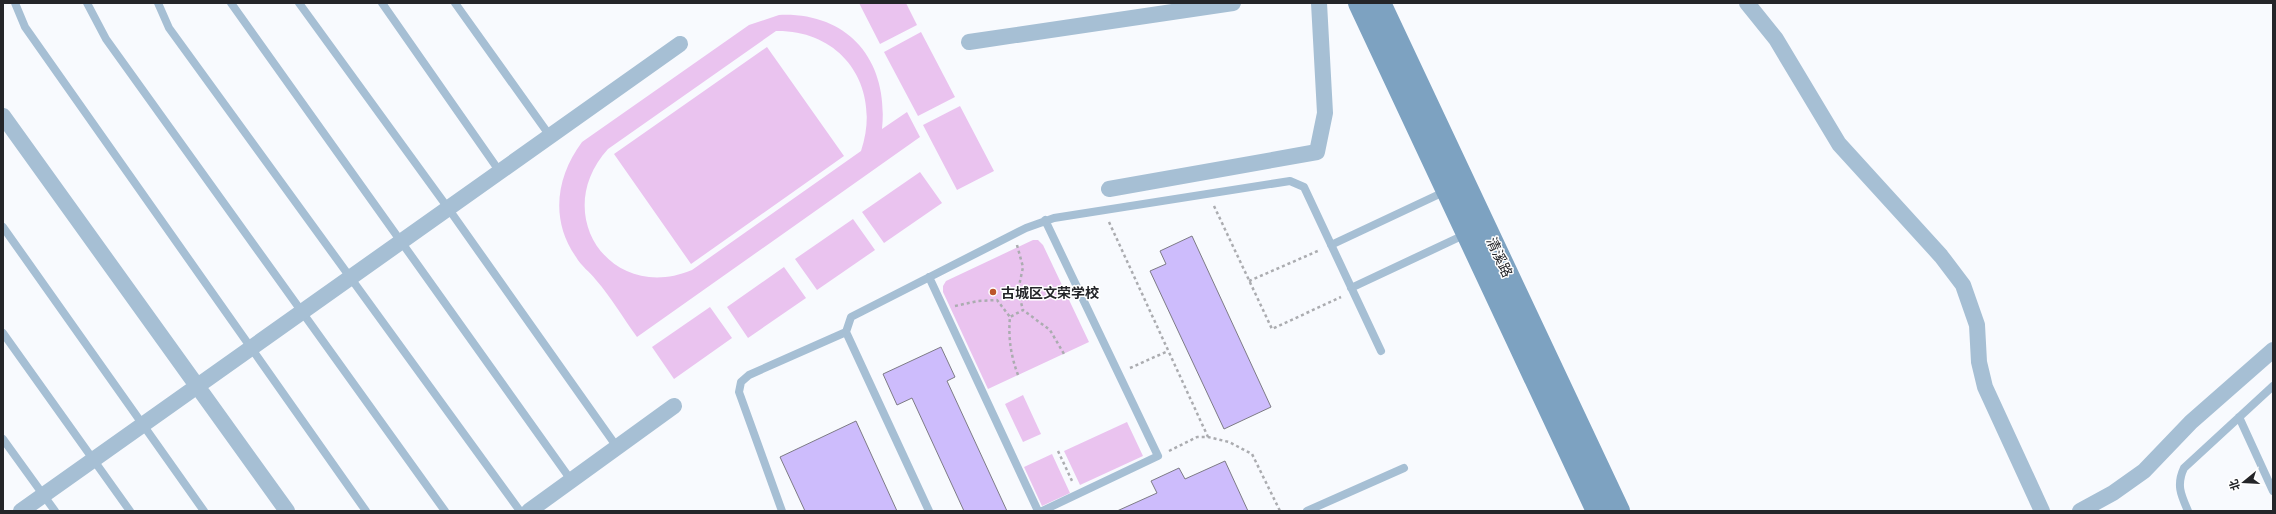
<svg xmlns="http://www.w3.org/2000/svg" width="2276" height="514" viewBox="0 0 2276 514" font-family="Commissioner,'Noto Sans SC',sans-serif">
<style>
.green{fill:#eac3ef;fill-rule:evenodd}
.building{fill:#cdbcfc;stroke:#7d7b85}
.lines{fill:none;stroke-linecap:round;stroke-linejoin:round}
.path{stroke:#abacb0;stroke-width:2.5;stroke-dasharray:3 3;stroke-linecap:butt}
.lane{stroke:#a6bfd4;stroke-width:8}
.street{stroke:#a6bfd4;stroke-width:16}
.secondary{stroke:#7da2c1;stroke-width:22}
.poi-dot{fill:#bc552a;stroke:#fff;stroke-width:1.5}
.labels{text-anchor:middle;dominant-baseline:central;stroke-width:3;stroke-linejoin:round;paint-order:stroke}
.street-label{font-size:14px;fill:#242529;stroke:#fff}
.poi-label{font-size:14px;font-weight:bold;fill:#242529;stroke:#fff;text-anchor:start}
</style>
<rect width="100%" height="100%" fill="#f8fafe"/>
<path class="green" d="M859 3H906L917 25 880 44Z
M779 15C849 12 889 61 882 129L907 112 920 137 637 337C623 318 611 297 596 280 590 272 581 266 576 257 550 220 556 177 582 142L749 25ZM776 31C844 30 882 89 861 151L692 270C611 304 549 214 608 149Z
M921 32 955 97 918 116 884 52Z
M767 47 844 156 691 264 614 154Z
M960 106 994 171 957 190 923 125Z
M920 172 942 203 884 243 862 212Z
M853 219 875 250 817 290 795 259Z
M1033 240H1038L1043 245 1089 342 988 389 943 292V286L946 281Z
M784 267 806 298 748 338 727 307Z
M710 307 732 338 674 379 652 347Z
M1023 395 1041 434 1023 442 1005 404Z
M1127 422 1143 456 1080 485 1064 451Z
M1052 454 1070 493 1042 506 1024 467Z"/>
<path class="building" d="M1192 236 1271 407 1224 429 1150 271 1166 264 1160 251Z
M941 347 955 377 947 381 1007 511H964L912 398 897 405 883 374Z
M856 421 897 511H805L780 457Z
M1225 461 1248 511H1117L1157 493 1151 481 1179 468 1185 479Z"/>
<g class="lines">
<path class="path" d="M1214 206 1272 329 1341 297
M1109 222 1208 437
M1017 245 1023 267 1018 291 1023 310
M1249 281 1320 250
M955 306 978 301 997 300 1010 317
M1130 368 1168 351
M1018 375C1011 356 1008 338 1010 317L1023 310 1050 330 1064 354
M1058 451 1073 483
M1169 451 1197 437H1208L1229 442 1252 454 1280 511"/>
<path class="lane" d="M15 3 25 27 366 511
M87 3 106 39 445 511
M158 3 169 28 520 511
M231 3 571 480
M299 3 448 208 617 447
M382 3 500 172
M455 3 550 136
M3 227 204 511
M1331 245 1446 191
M929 277 1038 511
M1351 288 1466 234
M3 333 130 511
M2239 417 2273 491
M3 439 55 511
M782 511 739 392 741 382 749 375 846 332
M929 511 846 332 851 317 1026 228 1054 218 1290 181 1304 187 1381 351
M1042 511 1158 456 1045 220
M1307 511 1404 468
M2188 511C2181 495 2176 485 2184 468L2273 386"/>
<path class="street" d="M1747 3 1776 39 1839 144 1941 256 1963 285 1977 325 1979 362 1985 387 2042 511
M969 42 1233 3
M3 116 287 511
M1109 189 1317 152 1325 113 1319 3
M21 511 680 44
M529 511 674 406
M2080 511 2113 493 2144 471 2191 422 2273 350"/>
<path class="secondary" d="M1359 3 1597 511
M1380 3 1619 511"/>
</g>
<circle class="poi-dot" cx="993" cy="292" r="4"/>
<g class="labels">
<g class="street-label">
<text transform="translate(1500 257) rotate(65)">清溪路</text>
</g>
<g class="poi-label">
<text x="1001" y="292">古城区文荣学校</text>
</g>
</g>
<rect width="2276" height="514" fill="none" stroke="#242529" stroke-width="8"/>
<g transform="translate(2244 482) rotate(252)" stroke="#ffffff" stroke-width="3" paint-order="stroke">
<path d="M0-3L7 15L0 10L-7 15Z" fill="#242529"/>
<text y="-6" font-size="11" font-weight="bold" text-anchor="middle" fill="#242529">北</text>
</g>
</svg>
